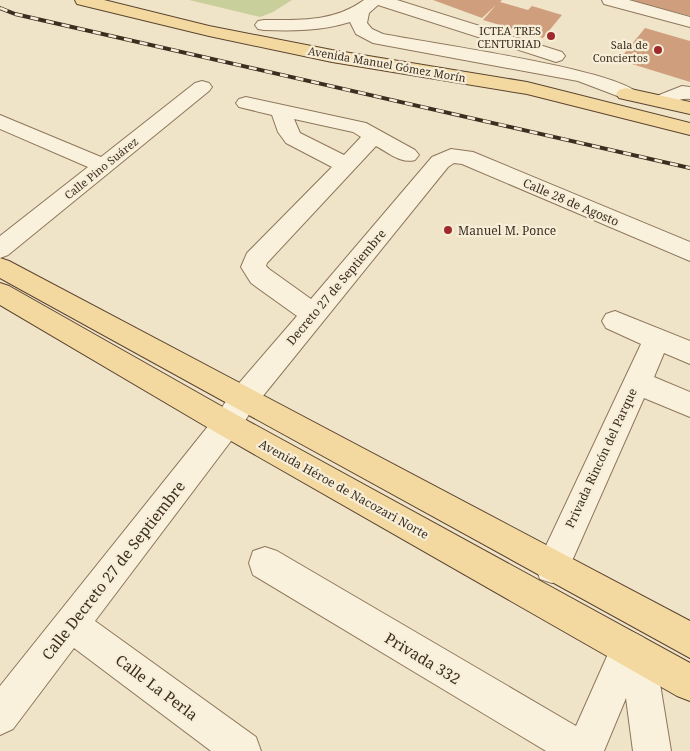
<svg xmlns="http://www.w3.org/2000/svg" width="690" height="751" viewBox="0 0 690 751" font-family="'Noto Serif',serif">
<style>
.green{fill:#c9cf9b}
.building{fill:#cf9f7d}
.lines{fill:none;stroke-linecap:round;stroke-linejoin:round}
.minor-casing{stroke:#8d765c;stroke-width:2}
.major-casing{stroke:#5b4430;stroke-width:2}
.minor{fill:#faf1dc;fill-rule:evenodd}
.major{fill:#f3d9a0;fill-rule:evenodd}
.rail-casing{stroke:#3d2e20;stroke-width:4}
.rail{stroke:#f7eed8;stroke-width:2.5;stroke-dasharray:8;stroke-linecap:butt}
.poi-dot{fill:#9e2a2b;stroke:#f7eed8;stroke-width:2}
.labels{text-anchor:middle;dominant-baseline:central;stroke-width:4.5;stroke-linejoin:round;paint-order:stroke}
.far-poi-label{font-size:11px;fill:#3d2e20;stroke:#f7eed8;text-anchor:end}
.far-street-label{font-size:11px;fill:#3d2e20;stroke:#f7eed8}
.street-label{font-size:12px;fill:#3d2e20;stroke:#f7eed8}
.poi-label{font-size:12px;fill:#3d2e20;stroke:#f7eed8;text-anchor:start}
.near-street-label{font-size:15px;fill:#3d2e20;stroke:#f7eed8}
</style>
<rect width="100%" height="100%" fill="#f0e4c8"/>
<path class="green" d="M189 0H292L273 12 260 17Z"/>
<path class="building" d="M433 0H502L500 2 528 10 532 6 562 15 543 38 483 20 496 5 482 18Z
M634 0H690V16L634 1Z
M645 28 690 41V82L619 60Z"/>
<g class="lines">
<g class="minor-casing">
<path id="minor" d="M364 0H397L562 52 565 56 562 60 556 62 550 60 378 5 369 13 367 23 372 29 383 34C423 42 621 70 638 94L635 98 628 100 578 81 373 43 356 34 350 22C321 31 293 31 264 30L258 29 255 25 258 21 264 20C300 20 334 22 364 0Z
M602 0H629L690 17V27L604 4Z
M202 81 209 83 212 87 209 91 8 255 0 258V236L88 167 0 129V115L101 157 195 83Z
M682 86 690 87V99C677 97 668 109 654 105L651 101 654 97Z
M246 97 366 123 415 150 419 155 415 160C401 164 389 153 376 146L267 263 266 266 269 269 311 299 432 157 451 149 473 152 690 242V261L462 164 454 163 448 167 254 407 237 433 95 621 256 737 261 751H211L74 648 13 729 0 735V686L217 415 234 389 297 316 251 283 241 267 247 253 332 167 286 143 278 132 272 115 239 107 236 103 239 99ZM294 119 353 132 361 137 344 155 300 133Z
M615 311 690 341V364L664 353 654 377 690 392V417L644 398 564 579 552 583 540 579 536 567 641 344 606 328 602 321 606 314Z
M265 547 277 551 576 726 616 636 628 630C643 637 648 637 655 653L671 751H633L626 698 604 751H546L253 575 249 563 253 551Z"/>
</g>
<g class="major-casing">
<path id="major" d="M75 0H104L209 26 332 50 527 82 690 123V135L527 94 332 62 209 36 77 4Z
M626 88 690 102V114L619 98 616 94 619 90Z
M0 258 9 261 690 621V658L0 278Z
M0 283 9 286 237 415 690 663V701L677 696 217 433 0 305Z"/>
</g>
<use href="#minor" class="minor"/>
<use href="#major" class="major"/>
<g class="rail-casing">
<path id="rail" d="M0 8 15 14 690 168"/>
</g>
<use href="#rail" class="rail"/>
</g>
<g class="poi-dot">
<circle cx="551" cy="36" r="5"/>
<circle cx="658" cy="50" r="5"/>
<circle cx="448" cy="230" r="5"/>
</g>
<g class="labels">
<g class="far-poi-label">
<text x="541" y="30">ICTEA TRES<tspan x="541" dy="13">CENTURIAD</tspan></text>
<text x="648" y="44">Sala de<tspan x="648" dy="13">Conciertos</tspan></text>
</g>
<g class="far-street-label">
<text transform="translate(387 64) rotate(10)">Avenida Manuel Gómez Morín</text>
<text transform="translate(101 168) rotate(-39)">Calle Pino Suárez</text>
</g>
<g class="street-label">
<text transform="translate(571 202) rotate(23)">Calle 28 de Agosto</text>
<text transform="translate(336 287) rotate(-50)">Decreto 27 de Septiembre</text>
<text transform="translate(601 458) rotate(-65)">Privada Rincón del Parque</text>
<text transform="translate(344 489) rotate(29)">Avenida Héroe de Nacozari Norte</text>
</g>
<g class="poi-label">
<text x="458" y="230">Manuel M. Ponce</text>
</g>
<g class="near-street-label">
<text transform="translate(113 570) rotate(-52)">Calle Decreto 27 de Septiembre</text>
<text transform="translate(423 658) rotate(31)">Privada 332</text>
<text transform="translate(157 687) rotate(37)">Calle La Perla</text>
</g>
</g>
</svg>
